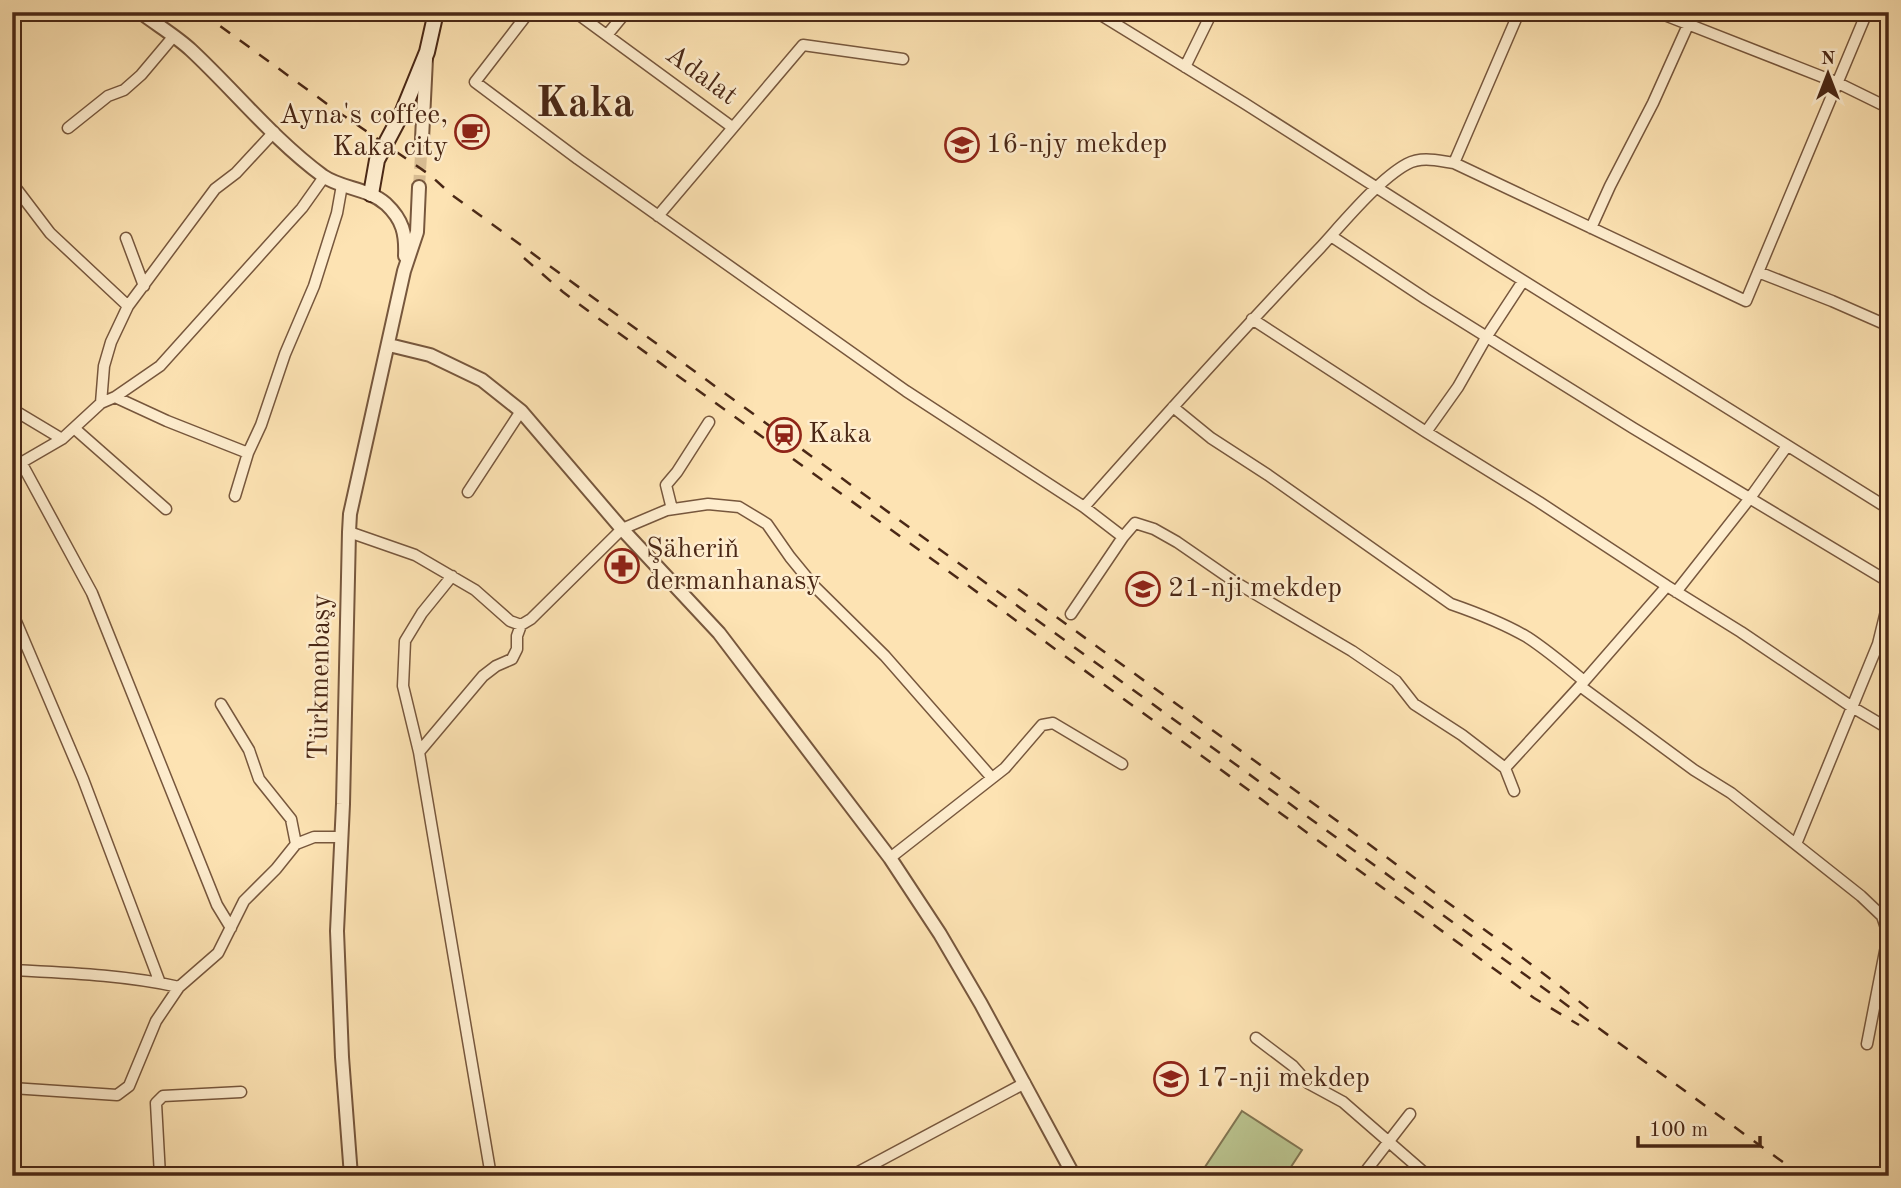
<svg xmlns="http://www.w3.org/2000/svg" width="1901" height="1188" viewBox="0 0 1901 1188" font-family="'Old Standard TT',serif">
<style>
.green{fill:#bbc590;stroke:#827653;stroke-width:2}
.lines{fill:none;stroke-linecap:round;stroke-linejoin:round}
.tertiary-tunnel{stroke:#d9be94;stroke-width:12;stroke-dasharray:12 6;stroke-linecap:butt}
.minor-casing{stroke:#77573d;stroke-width:13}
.tertiary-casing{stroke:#77573d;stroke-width:16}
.secondary-casing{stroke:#4a2816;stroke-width:18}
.minor{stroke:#feedce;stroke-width:10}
.tertiary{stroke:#feedce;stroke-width:12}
.secondary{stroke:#feedce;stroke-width:14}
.rail{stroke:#4a2816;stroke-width:2.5;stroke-dasharray:12 12;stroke-linecap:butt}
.labels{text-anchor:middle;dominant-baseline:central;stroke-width:5;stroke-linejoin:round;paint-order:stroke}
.street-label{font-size:28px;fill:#4a2816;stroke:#feedce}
.poi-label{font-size:28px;fill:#4a2816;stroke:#feedce;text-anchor:start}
.town-label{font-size:42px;font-weight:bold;fill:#4a2816;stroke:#feedce}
</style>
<rect width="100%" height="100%" fill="#fde3b3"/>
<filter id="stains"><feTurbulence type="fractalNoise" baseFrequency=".00286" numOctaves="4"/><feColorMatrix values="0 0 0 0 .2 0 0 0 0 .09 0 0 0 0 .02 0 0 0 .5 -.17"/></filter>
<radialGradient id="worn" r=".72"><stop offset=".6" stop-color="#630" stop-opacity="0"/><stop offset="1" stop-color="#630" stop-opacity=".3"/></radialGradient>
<path class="green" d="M1242 1111 1302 1150 1285 1176H1199Z"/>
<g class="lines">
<path class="tertiary-tunnel" d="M419 187 422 139"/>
<g class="minor-casing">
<path id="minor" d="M529 12 475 82 578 159 906 391 1084 507 1123 537 1071 614
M575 12 732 127
M1096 12 1244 103 1495 263 1889 509
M1657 12 1838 83 1889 108
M607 35 626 12
M1185 67 1212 12
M68 128 108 96 124 90 141 75 173 37
M1454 163 1519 12
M12 183 50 233 128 306
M658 216 803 45 903 59
M1591 228 1610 186 1653 103 1688 25
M1331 236 1426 299 1633 428 1889 582
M126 238 144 286
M1758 272 1832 301 1889 326
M1252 319 1426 432 1539 502 1667 586 1741 632 1852 707 1889 729
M115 397 167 421 248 453
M101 403 104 366 111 342 128 306 215 189 236 173 274 132
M1173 407 1211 438 1268 475 1451 604C1477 613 1503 623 1527 637 1547 650 1566 666 1584 681
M12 409 62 439
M74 428 166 509
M1426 432 1458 387 1487 336 1523 281
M22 464 92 593 217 905 231 928
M12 468 62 439 101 403 115 397 160 366 302 208 324 177
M468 492 521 411
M235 496 248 453 261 425 285 354 314 286 337 213 342 185
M1084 507C1161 420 1239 333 1320 248 1342 224 1379 179 1407 164 1422 156 1439 161 1454 163L1746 301 1867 12
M672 509 666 485 677 472 709 422
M349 532 415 555 475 590 510 621 521 625 531 619 622 529 667 510 708 504 739 507 767 524 790 557 813 585 885 656 992 778
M1123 537 1135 523 1154 529 1177 542 1235 582 1352 651 1396 681 1414 704 1462 735 1505 768 1514 791
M452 576 422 613 405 641 403 686 419 752 491 1176
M1676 592 1750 498 1787 446
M12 612 83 779 160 983
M1580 686 1694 770 1731 793 1861 896 1882 916 1889 937
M221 704 249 750 259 779 291 819 296 844
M419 752 483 676 496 666 512 659 517 649V636L521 625
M1505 768 1580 686 1667 586
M1796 844 1878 644 1889 599
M890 858 1005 768 1042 725 1053 723 1122 764
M12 970C68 973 125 975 179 987
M1256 1038 1293 1066 1308 1083 1343 1102 1428 1176
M1867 1044 1888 936
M12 1088 117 1095 129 1086 156 1021 179 987 218 953 244 901 276 869 296 844 314 837H342
M160 1176 156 1103 163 1096 241 1092
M851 1176 1025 1083
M1362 1176 1410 1114"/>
</g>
<g class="tertiary-casing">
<path id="tertiary" d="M140 12C157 25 176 36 191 50 235 91 274 140 323 176 342 189 368 188 386 204 403 220 406 234 405 256
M422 139 426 59
M389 345 430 355 482 380 521 411 622 529 719 633 890 858 940 934 981 1004 1074 1176
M351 1176 342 1057 337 931 343 804 349 532 350 514 404 271 417 232 419 187"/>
</g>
<g class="secondary-casing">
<path id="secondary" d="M371 194 377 160 403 111 427 52 436 12"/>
</g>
<use href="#minor" class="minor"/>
<use href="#tertiary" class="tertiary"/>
<use href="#secondary" class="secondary"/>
<path class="rail" d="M201 12 334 109 430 175 452 195 1802 1176
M524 258 563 292 595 316 933 560 1534 998 1579 1025
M1018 589C1159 692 1302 794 1443 899 1494 937 1546 974 1596 1015"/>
</g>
<defs>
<g id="cafe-ring" transform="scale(1.75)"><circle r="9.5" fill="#feedce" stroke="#8f2418" stroke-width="1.5"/><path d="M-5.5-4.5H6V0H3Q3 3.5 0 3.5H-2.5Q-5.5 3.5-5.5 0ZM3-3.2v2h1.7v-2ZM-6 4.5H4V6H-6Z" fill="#8f2418"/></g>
<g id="school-ring" transform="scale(1.75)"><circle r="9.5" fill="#feedce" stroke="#8f2418" stroke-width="1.5"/><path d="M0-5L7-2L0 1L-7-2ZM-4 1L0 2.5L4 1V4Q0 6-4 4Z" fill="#8f2418"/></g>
<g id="station-ring" transform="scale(1.75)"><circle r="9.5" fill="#feedce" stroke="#8f2418" stroke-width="1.5"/><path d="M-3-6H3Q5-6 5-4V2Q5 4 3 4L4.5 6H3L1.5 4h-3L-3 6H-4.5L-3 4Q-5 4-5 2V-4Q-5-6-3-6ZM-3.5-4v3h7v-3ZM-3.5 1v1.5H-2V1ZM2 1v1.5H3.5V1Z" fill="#8f2418"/></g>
<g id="pharmacy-ring" transform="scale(1.75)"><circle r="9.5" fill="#feedce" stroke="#8f2418" stroke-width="1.5"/><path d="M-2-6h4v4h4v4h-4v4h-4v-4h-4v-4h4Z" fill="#8f2418"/></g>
</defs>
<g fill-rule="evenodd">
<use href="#cafe-ring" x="472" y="132"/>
<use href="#school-ring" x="962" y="145"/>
<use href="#station-ring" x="784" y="435"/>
<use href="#pharmacy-ring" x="622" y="566"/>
<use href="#school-ring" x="1143" y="589"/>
<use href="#school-ring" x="1171" y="1079"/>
</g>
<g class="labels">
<g class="street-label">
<text transform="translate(701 76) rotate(36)">Adalat</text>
<text transform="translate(321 677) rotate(-89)">Türkmenbaşy</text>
</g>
<g class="poi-label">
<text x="448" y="116" text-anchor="end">Ayna's coffee,<tspan x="448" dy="32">Kaka city</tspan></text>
<text x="986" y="145">16-njy mekdep</text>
<text x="808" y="435">Kaka</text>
<text x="646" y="550">Şäheriň<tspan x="646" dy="32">dermanhanasy</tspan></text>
<text x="1168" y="589">21-nji mekdep</text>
<text x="1196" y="1079">17-nji mekdep</text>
</g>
<g class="town-label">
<text x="585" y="105">Kaka</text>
</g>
</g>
<rect width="1901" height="1188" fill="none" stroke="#fde3b3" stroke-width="42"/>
<rect x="14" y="14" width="1873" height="1160" fill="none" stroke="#4a2816" stroke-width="3.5"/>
<rect x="21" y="21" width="1859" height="1146" fill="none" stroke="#4a2816" stroke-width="2"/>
<g transform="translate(1828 74)" stroke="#feedce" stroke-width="5" paint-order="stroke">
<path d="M0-5L12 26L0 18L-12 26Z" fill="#4a2816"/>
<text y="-10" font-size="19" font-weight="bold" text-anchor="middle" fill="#4a2816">N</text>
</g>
<path d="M1638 1136v10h122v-10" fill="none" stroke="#4a2816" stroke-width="3.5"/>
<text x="1649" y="1136" font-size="21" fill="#4a2816" stroke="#feedce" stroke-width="5" paint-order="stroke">100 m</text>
<rect width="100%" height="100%" filter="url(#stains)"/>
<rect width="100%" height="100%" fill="url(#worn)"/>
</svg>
